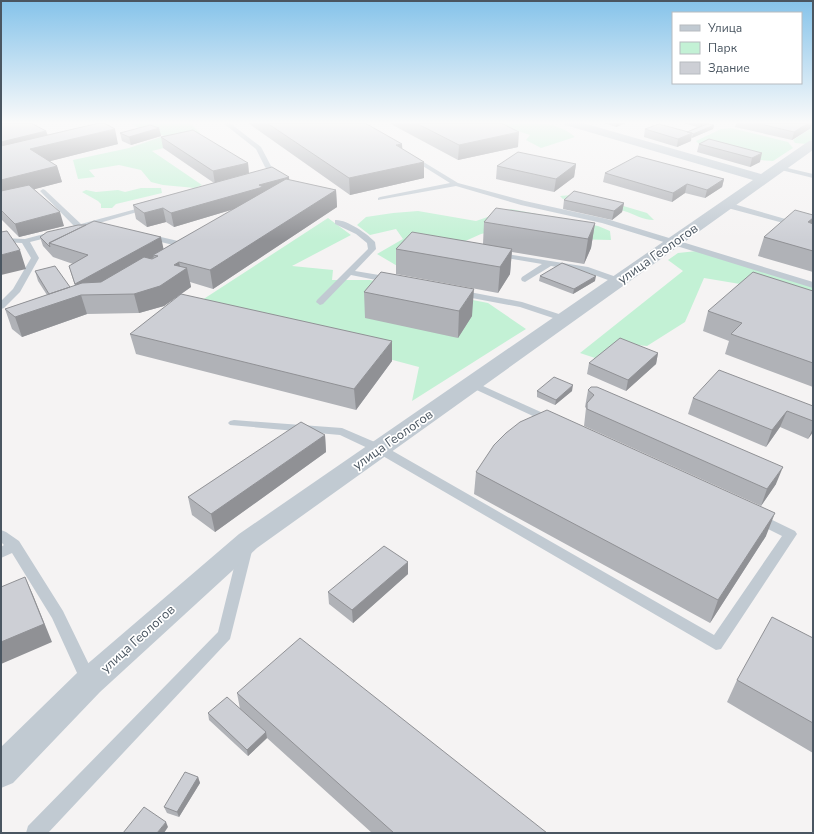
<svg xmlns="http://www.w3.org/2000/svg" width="814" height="834" viewBox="0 0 814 834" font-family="'Nunito Sans',sans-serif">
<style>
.green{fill:#c3f1d5}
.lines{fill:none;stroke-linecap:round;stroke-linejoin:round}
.lane{fill:#c1cad2;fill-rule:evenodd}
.street{fill:#c1cad2;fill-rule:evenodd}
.wall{fill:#b0b2b7}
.shaded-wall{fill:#909195}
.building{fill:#cdcfd5;stroke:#909195}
.labels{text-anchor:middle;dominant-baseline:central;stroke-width:3.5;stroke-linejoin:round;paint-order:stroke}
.street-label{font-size:13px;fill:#4a5661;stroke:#fff}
</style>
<rect width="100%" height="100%" fill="#f5f3f3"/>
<path class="green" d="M130 123H190L200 133 199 139 152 151 202 185 195 188 163 185 151 182 141 170 119 165 89 170 95 177 78 179 73 160 129 148 164 136 157 133 144 131Z
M495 123C520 123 555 119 575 137L541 148 526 140 530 135Z
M813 127V139L807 144 795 143 793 140Z
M731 128 788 142 793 148 773 161 760 160 700 145 696 141 721 129Z
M141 188H161L162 193 116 204 112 208H101V204L98 201 82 192 86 190 96 192 118 190 125 192Z
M583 194 647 213 654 220C642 220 635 214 624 211 604 205 583 200 563 199L560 196Z
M511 209 598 226 610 231 611 240 571 239 520 225 481 234 434 255 399 267 377 254 403 239 396 229 370 235 357 225 366 217 393 213 418 211 476 221Z
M328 218 351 235 292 266 333 270 332 280H370L488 303 526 329 412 401 419 367 243 320 199 302Z
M697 251 813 287V307L746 285 704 278 685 322 647 346 625 344 598 359 580 353 683 271 668 260 678 253Z"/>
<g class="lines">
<path class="lane" d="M223 123H230L261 147 271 166 276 172 275 173 264 175V173L269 171 265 167 256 149Z
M412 155 458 183 525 201 607 219 813 282V288L602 223 521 205 456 186 378 200V198L380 197 450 183 410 158 409 157Z
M779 166 813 174V178L777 169V167Z
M43 189 45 190 81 224 147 206 151 208 89 226V229L71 231 67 229 74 226 41 192 40 191Z
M724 203H730L813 227V231L724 207Z
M335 220C346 219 368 234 375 242L376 249 355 271 391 277 395 280 391 283 351 275 323 304 320 305 316 302 317 300 368 249 367 243 356 234 335 224Z
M55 231H58V235L30 242 39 258 20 292 4 308 1 309V301L13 289 31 258 22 243 1 242V238L25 239Z
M145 234H148L191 244 192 246 191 248H185L145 238Z
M494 252 588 267 622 279 623 281 619 284 586 272 551 266 525 282 522 281 521 279 522 277 542 264 494 256Z
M459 290 522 302 568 317 570 319 565 322 520 307 456 295 455 293Z
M472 381 554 418 556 420 554 422H546L468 386 467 384Z
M234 420 342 428 384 446 714 635 782 536 752 521 751 518 752 515 757 513 762 515 795 531 797 534 721 649 716 650 376 452 340 435 230 425 228 423 230 421Z
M1 530 6 532 19 541 63 611 97 681 95 686 89 688 83 686 52 618 12 553 1 558V547L4 545 1 542Z
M246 542 251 543 253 547 230 639 48 833H26L28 826 218 632 239 547 241 543Z"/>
<path class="street" d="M564 123H583L761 174 809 141 813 140V150L257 548 100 692 13 783 1 788V747L78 672 239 534 753 180 565 125Z"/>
</g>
<path class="wall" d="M1 123 46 131 48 135 118 144 50 161 57 166 62 182 34 189 64 226 19 237 1 219Z
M248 123H365L402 149 424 178 350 195Z
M389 123H501L518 147 458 160Z
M603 123H626L616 127Z
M683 123H709V124L714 125 713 129 691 138V141L677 147 644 137 645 129 687 132 697 127Z
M736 123H812L811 128 792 140 735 127Z
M159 128 161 136 131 145 122 141 120 133Z
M161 137 248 163 249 174 290 180 336 190 337 207 213 289 190 282 191 287 164 306 139 313 87 314 22 337 12 329 5 309 47 295 38 281 35 271 70 287 75 286 69 266 73 264 53 257 43 246 40 237 164 249 234 209 174 227 166 222 147 227 136 219 133 205 214 183 163 148Z
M709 139 760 162 750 167 697 152 699 144Z
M576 164 574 177 554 192 496 179 497 166Z
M605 173 724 179 722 187 705 198 685 193 672 202 603 182Z
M564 200 624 203 622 212 612 220 563 209Z
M813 215V272L758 256 764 237Z
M484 222 595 223 591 248 584 264 512 252 510 274 498 293 396 274V249L483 244Z
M381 272 472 316 458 338 365 318 364 292Z
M540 276 595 281 573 294 539 281Z
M813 291V387L725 354 729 341 703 331 708 311Z
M130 334 392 361 356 410 136 354Z
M658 353 656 364 626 391 587 374 589 363Z
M588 390 776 484 761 506 584 426 586 408 585 407Z
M537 391H572L555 405 537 397Z
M693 398 813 406V432L808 439 780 427 766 447 688 414Z
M325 435 326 452 215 532 192 515 188 497Z
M476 472 766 536 710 623 474 494Z
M408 562V574L353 623 329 604 328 592Z
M813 638V753L727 702 737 680Z
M237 693 547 833H372L267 738 248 756 209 720 208 713 240 709Z
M198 777 200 783 179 817 167 813 164 807Z"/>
<path class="shaded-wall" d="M616 123H626L616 127Z
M701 123H709V125L700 128Z
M808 123H812L811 128 792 140 794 132Z
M714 125 713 129 692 138 693 134Z
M159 128 161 136 131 145 129 137Z
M115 129 118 144 35 165 1 158V142L46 131 50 144Z
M519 132 518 147 458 160 459 145Z
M692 133 691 141 677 147 678 139Z
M402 144 403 159 396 145Z
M762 153 760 162 750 167 752 158Z
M424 162V178L350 195 349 178Z
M248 163 249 175 215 184 213 171Z
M576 164 574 177 554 192 556 179Z
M57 166 62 182 1 198V180Z
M289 177 290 189 264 200 174 227 171 213 259 185Z
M724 179 722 187 705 198 707 190Z
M687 184 685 193 672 202 673 193Z
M336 190 337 207 213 289 210 270Z
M624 203 622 212 612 220 614 211Z
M163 208 166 222 147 227 144 213Z
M60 212 64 226 19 237 15 224Z
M813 218V224L808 222Z
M595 223 591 248 584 264 588 239Z
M161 237 164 251 153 255 154 257 87 294 81 295 87 314 22 337 15 317 78 295 75 284Z
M512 249 510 274 498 293 500 267Z
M20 250 26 269 1 275V255Z
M179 262 181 272 187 268 191 287 164 306 139 313 134 294Z
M596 276 595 281 573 294 574 289Z
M474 289 472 316 458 338 459 311Z
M392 341V361L356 410 354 389Z
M658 353 656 364 626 391 628 380Z
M573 385 572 391 555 405 556 400Z
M787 411 780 427 766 447 772 430Z
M813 428V432L808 439Z
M325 435 326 452 215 532 211 514Z
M783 467 776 484 761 506 767 489Z
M775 513 766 536 710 623 718 600Z
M408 562V574L353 623 352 610Z
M25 577 33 595 52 642 1 664V642Z
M266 732 267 738 248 756 247 750Z
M198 777 200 783 179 817 177 812Z
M166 822 168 827 164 833H157Z"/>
<path class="building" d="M1 123H31L46 131 1 142Z
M99 123H104L115 129 30 149 57 166 1 180V146Z
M267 123H365L402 144 396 145 424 162 349 178Z
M416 123H501L519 132 459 145Z
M756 123H808L794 132Z
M659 124 692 133 678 139 645 129Z
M707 124 714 125 693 134 692 133 687 132Z
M150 125 159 128 129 137 120 133Z
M193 130 248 163 213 171 161 137Z
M709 139 762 153 752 158 699 144Z
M518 152 576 164 556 179 497 166Z
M637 156 724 179 707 190 687 184 673 193 605 173Z
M272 167 289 177 259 185 263 187 171 213 163 208 144 213 133 205Z
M286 179 336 190 210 270 179 262 174 265 187 268 160 286 134 294 81 295 15 317 5 309 82 283 101 282 144 257 152 259 158 256 153 255Z
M29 185 60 212 15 224 1 210V191Z
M574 191 624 203 614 211 564 200Z
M496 208 595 223 588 239 484 222Z
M795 210 813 215V218L808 222 813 224V251L764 237Z
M94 221 161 237 75 284 69 266 88 255 49 243Z
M78 225H86L49 243 50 247 40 237 47 232Z
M7 231 20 250 1 255V232Z
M412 232 512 249 500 267 396 249Z
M562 263 596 276 574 289 540 276Z
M55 266 70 287 49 294 35 271Z
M381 272 474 289 459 311 364 292Z
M753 272 813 291V363L731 334 742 323 708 311Z
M181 294 392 341 354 389 130 334Z
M620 338 658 353 628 380 589 363Z
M719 370 813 406V421L787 411 772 430 693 398Z
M554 377 573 385 556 400 537 391Z
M591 387H597L783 467 767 489 587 409V403L594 395 588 390Z
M547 410 775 513 718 600 476 472 494 445 506 433 520 422Z
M301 422 325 435 211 514 188 497Z
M384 546 408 562 352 610 328 592Z
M25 577 44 624 1 642V587Z
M772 617 813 638V723L737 680Z
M300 638 547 833H394L237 693Z
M227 697 266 732 247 750 208 713Z
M185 772 198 777 177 812 164 807Z
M144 807 166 822 157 833H123Z"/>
<linearGradient id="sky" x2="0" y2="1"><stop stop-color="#85c3ea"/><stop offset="0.51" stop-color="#fafafa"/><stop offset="1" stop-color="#fafafa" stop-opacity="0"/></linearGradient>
<rect width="814" height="240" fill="url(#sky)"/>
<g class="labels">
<g class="street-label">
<text transform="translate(658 254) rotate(-35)">улица Геологов</text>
<text transform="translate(393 440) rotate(-35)">улица Геологов</text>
<text transform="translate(138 639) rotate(-42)">улица Геологов</text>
</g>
</g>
<rect width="814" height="834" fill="none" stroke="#4a5661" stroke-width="4"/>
<rect x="672" y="12" width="130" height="72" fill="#ffffff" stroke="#b7bbc0"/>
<rect x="680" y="25" width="20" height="6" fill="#c1cad2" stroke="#b7bbc0"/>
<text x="708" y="32" font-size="12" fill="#4a5661">Улица</text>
<rect x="680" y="42" width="20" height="12" fill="#c3f1d5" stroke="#b7bbc0"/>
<text x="708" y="52" font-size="12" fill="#4a5661">Парк</text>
<rect x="680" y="62" width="20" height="12" fill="#cdcfd5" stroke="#b7bbc0"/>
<text x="708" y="72" font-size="12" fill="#4a5661">Здание</text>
</svg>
